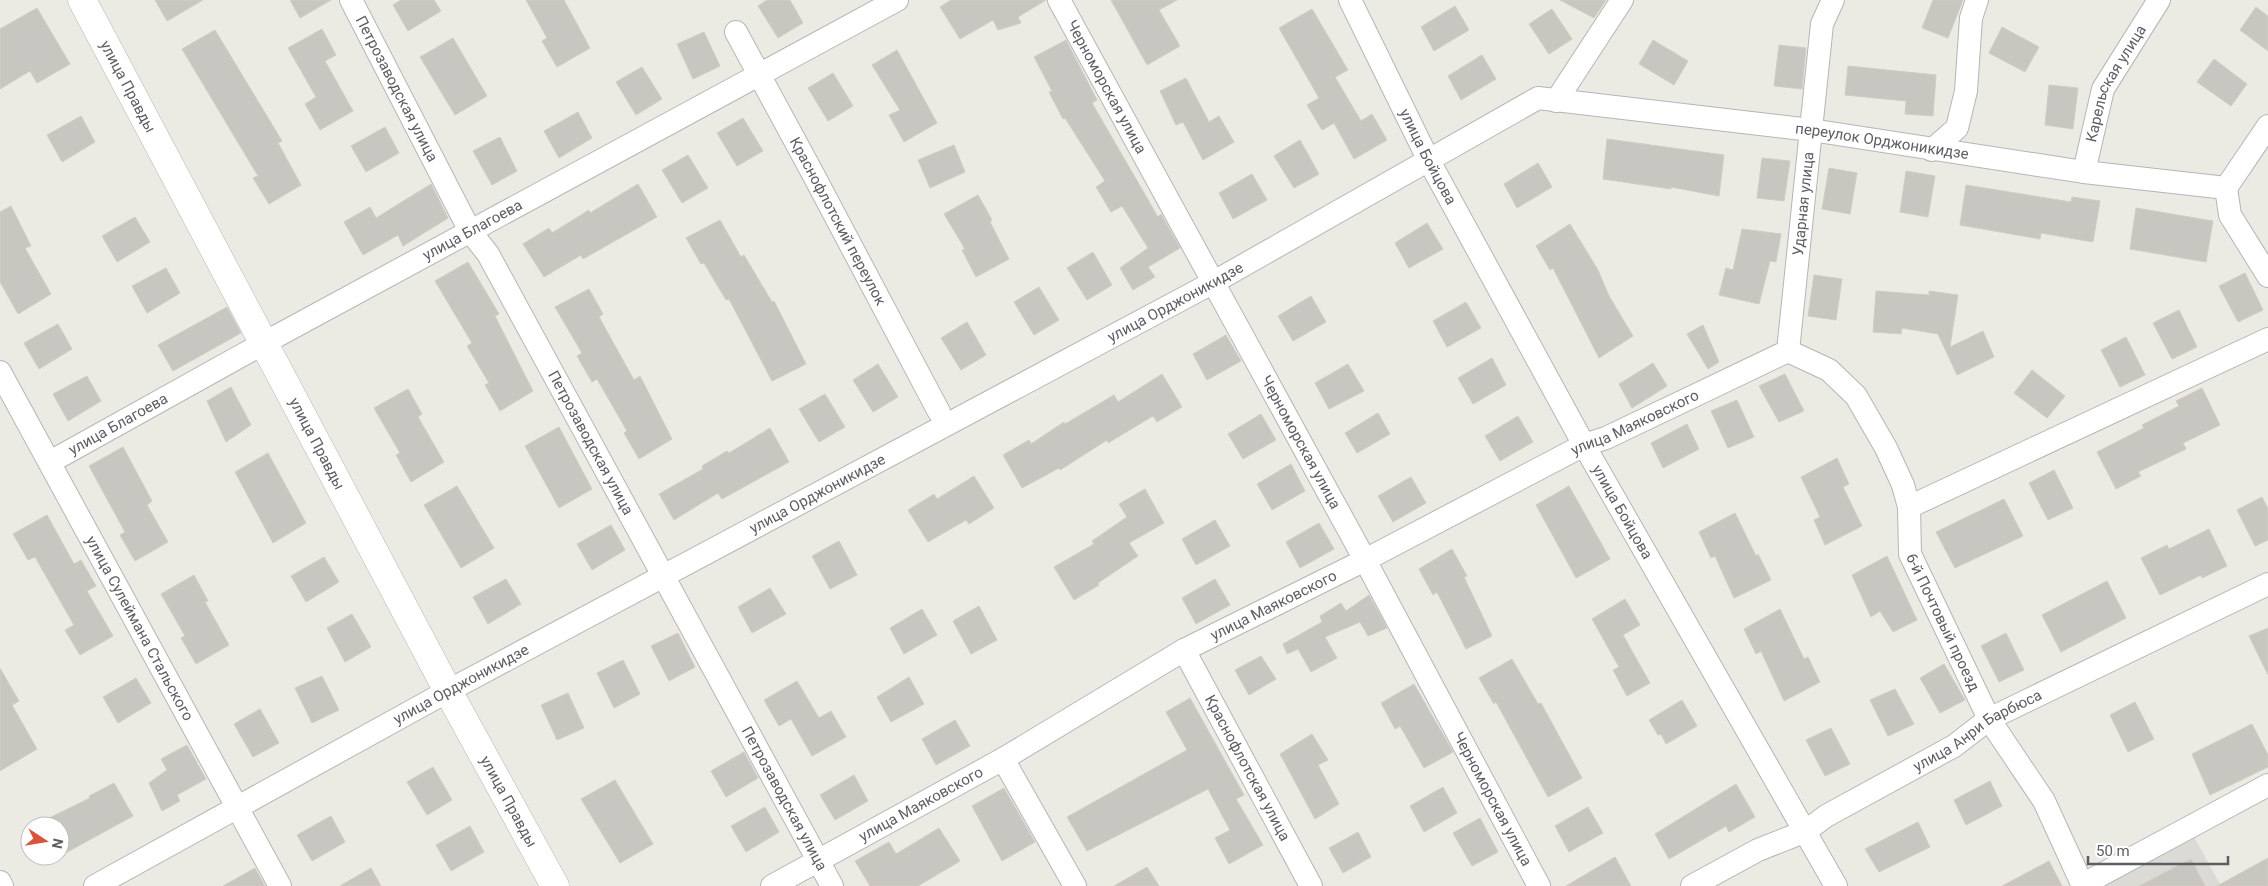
<svg xmlns="http://www.w3.org/2000/svg" width="2268" height="886" viewBox="0 0 2268 886" font-family="Roboto,sans-serif">
<style>
.industrial{fill:#dbdad5}
.building{fill:#c8c6c0;stroke:#d0cdc2}
.lines{fill:none;stroke-linecap:round;stroke-linejoin:round}
.street-casing{stroke:#b3b5b9;stroke-width:24}
.secondary-casing{stroke:#b2b5b9;stroke-width:29}
.street{stroke:#fff;stroke-width:22}
.secondary{stroke:#fff;stroke-width:28}
.labels{text-anchor:middle;dominant-baseline:central;stroke-width:4.5;stroke-linejoin:round;paint-order:stroke}
.street-label{font-size:15px;fill:#5b5e62;stroke:#fff}
</style>
<rect width="100%" height="100%" fill="#ecebe3"/>
<path class="industrial" d="M2193 835 2221 886H2099Z"/>
<path class="building" d="M155 0H203L167 21Z
M290 0H331L300 18Z
M401 0H434L441 11 408 31 393 5Z
M526 0H564L590 48 557 67 542 41 547 38Z
M767 0H790L803 23 778 38 758 6Z
M951 0H1046L1018 17 1021 23 998 30 993 20 960 39 940 7Z
M1111 0H1177L1159 10 1180 46 1147 65Z
M1560 0H1606L1594 18Z
M1933 0H1963L1948 38 1922 28Z
M1455 6 1469 30 1434 51 1421 27Z
M2256 7 2268 16V51L2240 30Z
M37 8 70 64 37 83 30 71 0 89V29Z
M1312 9 1348 70 1335 77 1361 121 1372 114 1387 140 1354 159 1334 123 1322 130 1307 105 1319 98 1279 28Z
M1552 9 1572 39 1549 54 1529 24Z
M2002 27 2039 47 2025 72 1989 53Z
M322 29 336 55 325 61 353 111 320 130 305 104 316 97 288 48Z
M215 30 282 141 278 143 301 185 269 204 253 178 258 176 182 49Z
M704 32 720 66 693 79 677 44Z
M453 38 487 96 455 115 420 57Z
M1066 40 1097 100 1092 103 1158 217 1161 214 1180 248 1148 267 1155 277 1133 290 1120 268 1148 248 1122 206 1111 212 1096 187 1105 181 1065 118 1063 119 1049 92 1052 91 1034 57Z
M1653 40 1688 61 1674 85 1639 64Z
M1779 45 1806 48 1802 89 1774 86Z
M897 50 937 123 904 142 889 115 900 110 872 65Z
M1482 55 1496 79 1461 100 1448 76Z
M2214 59 2247 84 2231 106 2197 82Z
M1848 66 1936 75 1933 116 1905 114 1906 101 1845 95Z
M642 67 662 99 636 115 616 82Z
M833 73 853 106 828 121 808 88Z
M1186 78 1209 122 1219 116 1234 142 1203 160 1183 122 1176 125 1160 91Z
M2049 85 2078 88 2073 129 2045 125Z
M578 112 592 138 559 158 544 131Z
M81 116 95 142 62 162 47 135Z
M743 118 763 151 737 166 717 133Z
M385 127 399 153 366 172 351 146Z
M500 137 517 171 492 185 473 151Z
M1607 139 1724 155 1719 196 1671 187V189L1603 179Z
M1300 140 1319 174 1294 188 1274 156Z
M954 145 965 172 930 188 918 160Z
M688 155 708 188 682 203 662 170Z
M1762 158 1790 161 1784 201 1757 198Z
M1538 163 1552 187 1517 208 1504 184Z
M1829 168 1857 173 1850 214 1822 209Z
M1906 171 1935 176 1928 217 1900 212Z
M1252 174 1267 200 1233 219 1219 193Z
M431 184 448 218 403 246 398 235 363 255 344 222 370 207 376 218Z
M638 184 657 217 583 259 581 255 544 277 523 244 549 228 552 233 589 210 590 213Z
M1966 185 2071 202 2072 197 2100 201 2093 242 2041 233 2040 239 1960 225Z
M978 195 992 220 990 222 1009 259 976 277 962 250 965 249 944 214Z
M11 206 31 246 25 248 51 294 18 314 0 282V212Z
M2136 208 2213 221 2206 262 2130 249Z
M135 217 150 242 117 262 102 236Z
M720 220 741 257 744 255 772 302 774 301 806 364 772 381 729 299 726 300 704 263 701 264 686 238Z
M1427 223 1443 249 1409 268 1395 243Z
M1570 224 1598 270 1609 296 1633 336 1599 358 1553 268 1550 270 1536 246Z
M1742 229 1781 234 1776 262 1770 261 1759 304 1719 295 1726 268 1733 270Z
M1093 252 1112 285 1087 300 1067 268Z
M468 262 499 314 495 316 533 391 500 411 485 385 489 383 467 346 472 343 435 281Z
M166 268 180 293 147 313 132 286Z
M2245 273 2263 310 2238 322 2219 286Z
M1814 275 1842 279 1836 320 1808 316Z
M1039 287 1059 320 1034 335 1014 302Z
M589 289 603 314 599 317 634 380 640 376 672 439 639 459 624 433 627 431 597 379 592 382 577 356 582 353 555 307Z
M1876 291 1929 295V291L1958 295 1950 347 1983 331 1994 357 1957 375 1938 334 1902 328 1901 334 1873 332Z
M1311 296 1326 322 1293 341 1278 316Z
M1466 302 1481 328 1447 347 1433 321Z
M227 307 241 333 173 371 158 345Z
M2179 310 2197 347 2172 359 2153 323Z
M967 322 986 355 961 370 941 338Z
M58 324 72 349 39 369 24 343Z
M1703 325 1719 362 1708 369 1687 334Z
M1226 335 1241 361 1207 380 1193 354Z
M2126 337 2145 375 2120 387 2101 350Z
M1492 358 1506 385 1473 404 1458 378Z
M1653 363 1667 386 1632 408 1619 384Z
M878 364 898 397 873 412 853 380Z
M1348 364 1364 391 1329 409 1315 383Z
M2032 370 2065 396 2047 418 2014 393Z
M1162 374 1182 407 1157 422 1153 416 1108 443 1107 440 1060 470 1059 468 1022 488 1003 455 1029 440 1031 444 1064 422 1065 424 1114 395 1118 402Z
M1785 374 1804 411 1779 422 1759 386Z
M87 376 101 401 68 421 53 394Z
M231 387 251 425 226 442 207 401Z
M2202 388 2220 425 2183 443 2186 449 2138 472 2141 476 2116 489 2097 452 2144 428 2142 425 2179 406 2176 401Z
M408 389 422 414 418 417 444 462 411 482 396 455 400 453 374 408Z
M825 394 845 427 819 442 799 409Z
M1737 400 1754 437 1728 448 1711 411Z
M1378 413 1390 434 1357 453 1345 433Z
M1261 414 1276 440 1243 459 1228 434Z
M1518 416 1533 442 1500 461 1485 436Z
M1687 424 1699 449 1663 468 1651 443Z
M559 427 592 489 559 508 525 446Z
M770 428 789 462 722 499 718 493 674 520 659 494 703 469 702 466 727 451 729 453Z
M123 447 152 501 147 505 168 542 135 561 120 535 125 532 89 466Z
M268 453 306 523 273 543 235 472Z
M1837 458 1849 484 1843 487 1862 526 1825 545 1814 520 1820 517 1801 477Z
M1291 464 1305 491 1272 510 1257 484Z
M2054 470 2073 508 2048 520 2029 483Z
M974 476 994 508 969 524 966 520 928 542 908 510 934 494 937 499Z
M1411 477 1426 503 1393 522 1378 496Z
M457 486 494 548 461 568 424 505Z
M1569 486 1610 559 1576 578 1536 505Z
M1145 489 1164 523 1129 543 1138 556 1098 583 1099 585 1074 600 1054 567 1094 544 1092 541 1127 517 1119 504Z
M2262 497 2268 509V540L2255 546 2237 510Z
M2004 499 2023 536 1955 568 1936 532Z
M1735 513 1756 556 1758 554 1771 580 1734 598 1715 556 1711 558 1699 532Z
M47 515 74 564 81 560 96 586 87 591 113 636 80 655 65 630 74 625 35 557 28 560 13 534Z
M1215 520 1230 546 1196 565 1182 539Z
M1319 523 1334 549 1300 568 1286 542Z
M611 525 625 550 592 570 577 544Z
M2209 529 2227 566 2202 578 2201 575 2160 595 2141 558 2167 545 2169 549Z
M839 541 857 575 830 589 812 556Z
M1452 549 1467 576 1464 577 1492 636 1466 649 1437 592 1433 595 1419 569Z
M1887 556 1917 620 1893 632 1880 611 1871 617 1852 575Z
M324 557 339 582 306 602 291 576Z
M194 575 208 601 205 602 229 645 196 664 181 638 185 636 161 594Z
M506 579 521 604 488 624 473 597Z
M1215 579 1230 605 1196 624 1182 598Z
M2107 581 2126 618 2061 652 2042 615Z
M770 588 786 614 752 633 738 607Z
M1369 595 1387 628 1368 636 1360 622 1325 637 1337 658 1311 672 1298 649 1287 654 1283 644 1322 622 1320 616 1341 603 1346 611Z
M1625 599 1640 625 1623 635 1650 683 1627 696 1613 670 1619 667 1592 619Z
M979 606 997 640 971 654 953 621Z
M922 609 937 635 904 654 890 628Z
M1780 609 1804 659 1808 657 1820 682 1784 701 1761 651 1756 654 1744 629Z
M352 614 371 647 345 662 327 628Z
M2268 628V675L2249 636Z
M678 633 695 667 669 681 651 646Z
M2006 633 2024 670 1999 682 1981 646Z
M1261 656 1276 679 1249 695 1235 670Z
M1512 659 1538 704 1541 703 1582 778 1548 797 1496 702 1494 704 1479 678Z
M623 660 640 694 614 708 597 673Z
M1944 664 1965 700 1940 713 1920 678Z
M0 668 19 701 12 705 37 749 0 771Z
M322 676 339 710 312 723 295 688Z
M909 677 924 704 891 722 877 697Z
M136 678 151 703 118 723 103 697Z
M797 681 819 718 831 711 846 737 812 756 791 719 779 726 764 700Z
M1414 684 1453 752 1424 768 1400 726 1395 729 1381 703Z
M1895 689 1914 724 1888 736 1870 700Z
M568 693 584 728 557 740 541 705Z
M1190 698 1244 795 1236 799 1263 845 1229 864 1215 838 1230 830 1208 789 1087 851 1067 817 1187 750 1166 712Z
M1682 700 1697 726 1666 744 1661 734 1658 735 1649 720Z
M2135 702 2154 739 2128 752 2110 715Z
M260 709 279 743 253 757 234 724Z
M955 720 970 746 936 765 922 739Z
M2252 724 2268 755V767L2210 795 2192 754Z
M1831 728 1850 764 1825 776 1806 740Z
M1312 734 1328 760 1318 765 1339 804 1315 819 1280 754Z
M187 745 206 779 177 795 180 801 162 811 149 783 167 770 161 759Z
M744 752 758 778 726 797 711 771Z
M433 767 452 800 427 815 407 782Z
M854 775 868 801 835 820 820 795Z
M615 780 653 844 620 863 581 799Z
M1990 781 2002 806 1966 825 1954 800Z
M114 783 133 816 60 856V826H33L90 798 89 796Z
M1736 784 1755 817 1729 832 1726 826 1669 859 1655 834Z
M1443 787 1457 813 1424 832 1410 806Z
M1004 788 1035 842 1002 861 972 806Z
M765 807 779 832 746 852 731 826Z
M1588 807 1603 833 1569 852 1555 826Z
M331 816 345 842 312 861 297 835Z
M1480 818 1498 852 1472 866 1453 833Z
M1918 822 1930 847 1879 872 1865 849Z
M470 826 484 852 451 871 436 845Z
M939 828 960 861 918 886H870L855 861 889 842 896 854Z
M1358 832 1371 857 1343 873 1329 848Z
M1615 857 1631 886H1566Z
M2268 858V886H2217Z
M2191 859 2205 886H2139Z
M2049 861 2062 886H2002Z
M1147 867 1159 886H1114Z
M255 868 265 886H223Z
M371 868 381 886H340Z"/>
<g class="lines">
<g class="street-casing">
<g id="street">
<path id="s1" d="M351 0 470 231 488 254 832 886"/>
<path id="s2" d="M1059 0 1365 560 1539 886"/>
<path id="s3" d="M1350 0 1428 159 1584 445 1836 886"/>
<path id="s4" d="M736 32 813 174 939 412"/>
<path d="M1556 101 1622 0"/>
<path d="M1932 150 1957 128 1966 91 1971 18 1977 0"/>
<path id="s5" d="M2084 172 2103 89 2159 0"/>
<path d="M2226 188 2230 215 2268 276"/>
<path d="M2226 188 2268 126"/>
<path id="s6" d="M1788 351 1829 370 1856 396 1886 448 1903 485 1909 507 1910 554 1989 719 2044 801 2083 886"/>
<path id="s7" d="M1788 351 1822 24 1833 0"/>
<path id="s8" d="M0 372 280 886"/>
<path id="s9" d="M50 462 264 343 897 0"/>
<path d="M1909 507 2268 339"/>
<path id="s10" d="M1184 650 1311 886"/>
<path d="M1003 759 1075 886"/>
<path d="M0 882 2 886"/>
<path d="M2082 885 2268 785"/>
<path id="s11" d="M95 886 448 691 1214 282 1538 98 1811 130 2084 172 2226 188"/>
<path id="s12" d="M772 886 1003 759 1184 650 1365 560 1584 445 1606 438 1788 351"/>
<path id="s13" d="M1692 886 1758 850 1806 831 1826 816 1954 746 1989 719 2268 584"/>
</g>
</g>
<g class="secondary-casing">
<g id="secondary">
<path id="s14" d="M82 0 448 691 555 886"/>
</g>
</g>
<use href="#street" class="street"/>
<use href="#secondary" class="secondary"/>
</g>
<g class="labels">
<g class="street-label">
<text stroke="none"><textPath href="#s5" startOffset="95">Карельская улица</textPath></text>
<text stroke="none"><textPath href="#s14" startOffset="98">улица Правды</textPath></text>
<text stroke="none"><textPath href="#s2" startOffset="99">Черноморская улица</textPath></text>
<text stroke="none"><textPath href="#s1" startOffset="100">Петрозаводская улица</textPath></text>
<text stroke="none"><textPath href="#s11" startOffset="1991">переулок Орджоникидзе</textPath></text>
<text stroke="none"><textPath href="#s3" startOffset="175">улица Бойцова</textPath></text>
<text stroke="none"><textPath href="#s7" startOffset="148">Ударная улица</textPath></text>
<text stroke="none"><textPath href="#s4" startOffset="215">Краснофлотский переулок</textPath></text>
<text stroke="none"><textPath href="#s9" startOffset="482">улица Благоева</textPath></text>
<text stroke="none"><textPath href="#s11" startOffset="1228">улица Орджоникидзе</textPath></text>
<text stroke="none"><textPath href="#s12" startOffset="980">улица Маяковского</textPath></text>
<text stroke="none"><textPath href="#s9" startOffset="78">улица Благоева</textPath></text>
<text stroke="none"><textPath href="#s2" startOffset="504">Черноморская улица</textPath></text>
<text stroke="none"><textPath href="#s1" startOffset="504">Петрозаводская улица</textPath></text>
<text stroke="none"><textPath href="#s14" startOffset="502">улица Правды</textPath></text>
<text stroke="none"><textPath href="#s11" startOffset="822">улица Орджоникидзе</textPath></text>
<text stroke="none"><textPath href="#s3" startOffset="580">улица Бойцова</textPath></text>
<text stroke="none"><textPath href="#s12" startOffset="575">улица Маяковского</textPath></text>
<text stroke="none"><textPath href="#s6" startOffset="329">6-й Почтовый проезд</textPath></text>
<text stroke="none"><textPath href="#s8" startOffset="292">улица Сулеймана Стальского</textPath></text>
<text stroke="none"><textPath href="#s11" startOffset="418">улица Орджоникидзе</textPath></text>
<text stroke="none"><textPath href="#s13" startOffset="326">улица Анри Барбюса</textPath></text>
<text stroke="none"><textPath href="#s10" startOffset="134">Краснофлотская улица</textPath></text>
<text stroke="none"><textPath href="#s1" startOffset="909">Петрозаводская улица</textPath></text>
<text stroke="none"><textPath href="#s2" startOffset="909">Черноморская улица</textPath></text>
<text stroke="none"><textPath href="#s14" startOffset="908">улица Правды</textPath></text>
<text stroke="none"><textPath href="#s12" startOffset="170">улица Маяковского</textPath></text>
</g>
</g>
<g transform="translate(45 841) rotate(102)"><circle r="24" fill="#ffffff" stroke="#bdbfc0"/>
<path d="M0-4L9 19L0 12L-9 19Z" fill="#d8543d"/>
<text y="-8" font-size="14" font-weight="bold" text-anchor="middle" fill="#5b5e62">N</text>
</g>
<path d="M2088 856v8h140v-8" fill="none" stroke="#5b5e62" stroke-width="2.5"/>
<text x="2096" y="856" font-size="15" fill="#5b5e62" stroke="#ffffff" stroke-width="4" paint-order="stroke">50 m</text>
</svg>
